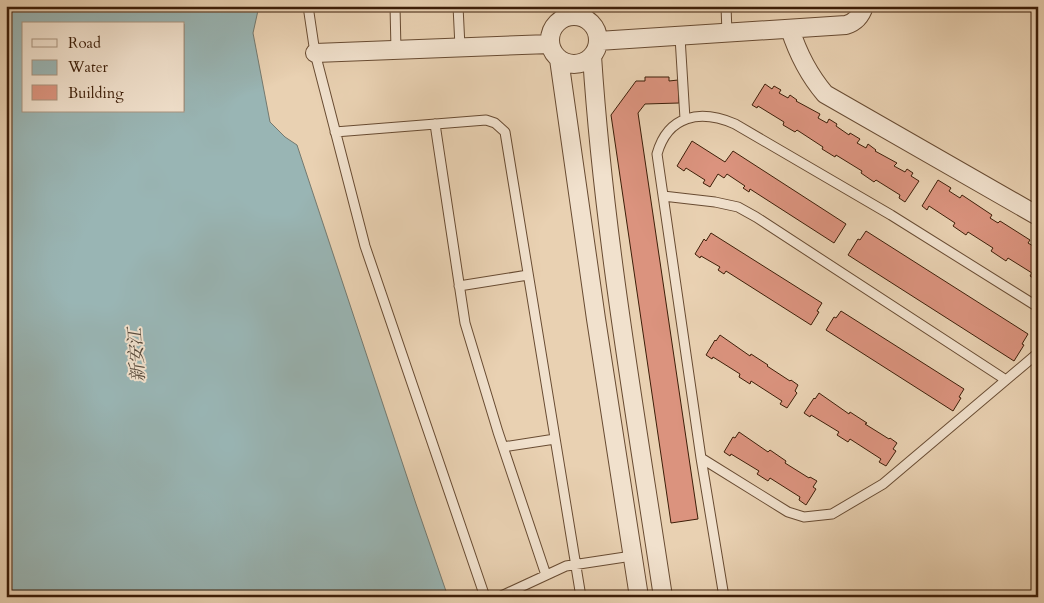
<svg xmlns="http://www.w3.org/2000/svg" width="1044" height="603" viewBox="0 0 1044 603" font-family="Cardo,'Noto Serif SC',serif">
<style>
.water{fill:#99b5b4;stroke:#74796f;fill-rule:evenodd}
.building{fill:#db937e;stroke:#3d1e08}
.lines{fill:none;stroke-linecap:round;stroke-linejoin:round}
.lane-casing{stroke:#684b32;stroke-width:11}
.street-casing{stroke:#684b32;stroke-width:20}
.lane{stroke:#f1e1cd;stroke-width:9}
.street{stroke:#f1e1cd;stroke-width:18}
.labels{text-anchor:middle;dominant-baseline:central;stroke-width:4;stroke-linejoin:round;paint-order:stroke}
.water-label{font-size:18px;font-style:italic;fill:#594b3c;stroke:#f1e1cd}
</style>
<rect width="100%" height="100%" fill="#e9d1b2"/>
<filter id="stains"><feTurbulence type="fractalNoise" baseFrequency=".004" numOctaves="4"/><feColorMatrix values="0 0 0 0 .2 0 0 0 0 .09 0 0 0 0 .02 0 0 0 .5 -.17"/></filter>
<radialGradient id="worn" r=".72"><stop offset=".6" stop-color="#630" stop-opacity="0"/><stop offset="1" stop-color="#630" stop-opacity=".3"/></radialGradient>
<path class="water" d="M6 6H259L253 33 270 122 285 137 297 145 416 504 448 597H6ZM24 24H184V111H24Z"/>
<path class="building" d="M645 77H669V81L678 80 679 103 645 104 638 113 698 519 671 523 611 115 636 81H645Z
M765 84 772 89 774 86 781 90 779 93 788 98 790 95 797 100 796 101 820 114 818 118 827 123 829 119 837 124 836 126 849 135 850 133 860 139 857 143 866 148 868 144 876 150 875 151 897 163 894 166 905 172 907 169 913 173 911 176 919 181 905 202 899 198 900 195 876 180 874 182 861 173 862 171 836 155 835 157 822 149 823 147 797 130 795 132 783 125 784 122 758 106 757 108 752 105Z
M692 141 725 162 733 151 846 224 834 243 750 189 749 192 743 188 745 186 727 174 724 178 718 174 710 187 703 183 705 180 686 168 684 171 677 166Z
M938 180 951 188 949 191 960 198 962 195 992 215 990 218 998 223 1000 221 1030 240 1028 243 1038 249V281L1030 276 1032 273 1008 258 1006 261 991 251 993 248 968 232 966 235 953 226 955 223 929 206 927 210 922 206Z
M866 231 1028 334 1022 344 1024 345 1014 361 848 255 858 239 860 240Z
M711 233 822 303 817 311 819 312 811 325 726 271 724 274 718 270 720 267 701 256 700 258 695 254 704 239 706 241Z
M841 311 964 389 959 397 961 398 953 411 826 330 834 317 836 318Z
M720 335 750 356 751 354 768 365 767 366 790 381 791 380 798 385 795 391 797 393 787 408 780 404 782 401 751 381 750 384 739 377 740 374 713 357 712 359 706 355 715 340 716 341Z
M819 393 849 414 850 412 867 423 865 424 889 439 890 438 897 443 893 449 896 451 886 466 879 462 881 459 850 439 848 442 837 435 839 432 811 415 810 417 804 413 814 398 815 399Z
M739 432 768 452 770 450 786 461 785 463 809 478 810 477 817 481 813 487 816 489 806 505 799 500 800 497 770 478 768 481 757 474 759 471 731 454 730 456 724 452 733 437 735 438Z"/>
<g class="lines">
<g class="lane-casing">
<path id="lane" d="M308 6 315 53 365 246 485 597
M395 6 396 50
M458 6 460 47
M726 6 727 33
M680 37 685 119
M435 124 465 323 498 432 546 575
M335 132 486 120 495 123 505 132 581 597
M663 196 715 202 738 207 756 217 1006 380
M459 286 528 275
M503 447 555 439
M701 458 788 512 804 517 832 514 883 484 1038 353
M499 597 566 566 632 556
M724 597 701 458 657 154C668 115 700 109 735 124L891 215 1038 307"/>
</g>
<g class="street-casing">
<path id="street" d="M550 40a24 24 0 1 1 48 0a24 24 0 1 1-48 0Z
M790 29C798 54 808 74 825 94L1038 216
M598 41 846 25C856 22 861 16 864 6
M315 53 550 44
M592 56C604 238 636 417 663 597
M559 59 596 319 639 597"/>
</g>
<use href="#lane" class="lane"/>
<use href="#street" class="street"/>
</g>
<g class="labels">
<g class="water-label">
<text transform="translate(137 355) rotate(-94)">新安江</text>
</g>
</g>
<rect width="1044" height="603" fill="none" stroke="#e9d1b2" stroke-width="25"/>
<rect x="8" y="8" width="1029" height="588" fill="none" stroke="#3d1e08" stroke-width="2.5"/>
<rect x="12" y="12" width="1019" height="578" fill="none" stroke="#3d1e08"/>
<rect x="22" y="22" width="162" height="90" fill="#f1e1cd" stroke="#a9937e"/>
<rect x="32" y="39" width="25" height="8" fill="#f1e1cd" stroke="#a9937e"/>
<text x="68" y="48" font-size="15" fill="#3d1e08">Road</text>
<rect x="32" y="60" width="25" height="15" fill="#99b5b4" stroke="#a9937e"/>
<text x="68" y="72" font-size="15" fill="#3d1e08">Water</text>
<rect x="32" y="85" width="25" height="15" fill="#db937e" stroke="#a9937e"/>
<text x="68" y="98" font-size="15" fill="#3d1e08">Building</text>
<rect width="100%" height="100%" filter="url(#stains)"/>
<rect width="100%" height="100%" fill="url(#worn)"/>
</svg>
